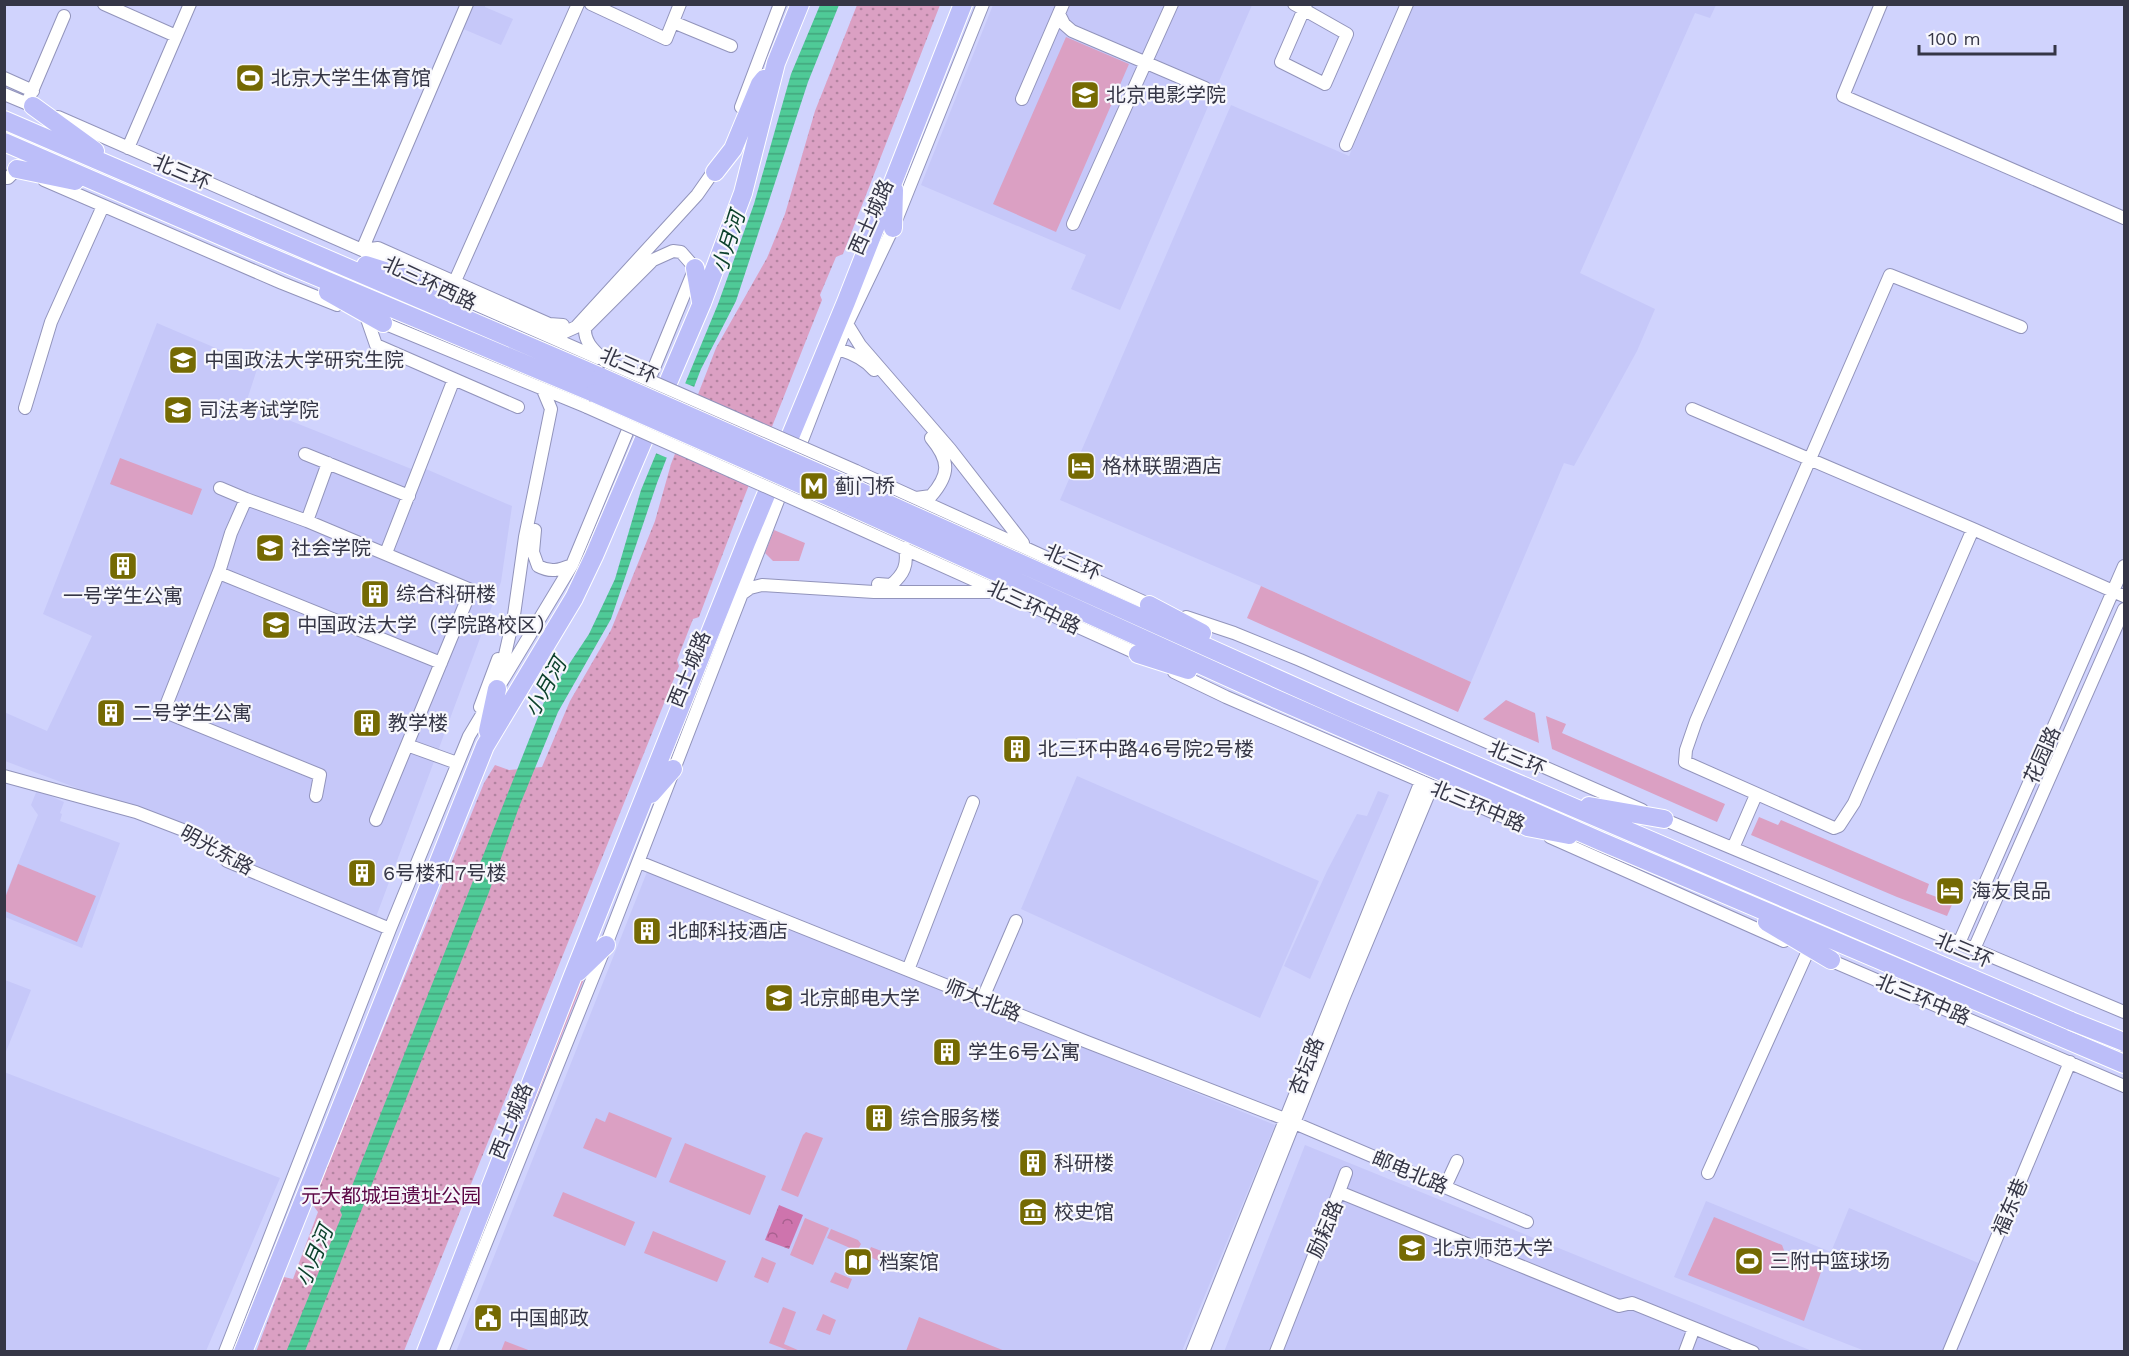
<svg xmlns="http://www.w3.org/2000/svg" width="2129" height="1356" viewBox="0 0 2129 1356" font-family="'Work Sans','Noto Sans SC',sans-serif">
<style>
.built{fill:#c6c8f9}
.grass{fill:#dba0c3}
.forest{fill:url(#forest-crowns)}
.park{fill:url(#park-dots)}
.water{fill:url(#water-rules)}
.pier{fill:#d0d3fd}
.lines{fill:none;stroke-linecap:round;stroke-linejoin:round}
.minor-casing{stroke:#9294bb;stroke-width:14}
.highway-casing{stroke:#fff;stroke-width:20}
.minor{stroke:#fff;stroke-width:12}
.highway{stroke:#bcbef9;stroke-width:18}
.minor-bridge-casing{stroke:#9294bb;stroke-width:14;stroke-linecap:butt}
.highway-bridge-casing{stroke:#fff;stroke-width:20;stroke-linecap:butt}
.minor-bridge{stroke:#fff;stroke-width:12}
.highway-bridge{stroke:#bcbef9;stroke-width:18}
.labels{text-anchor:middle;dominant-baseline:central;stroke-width:4.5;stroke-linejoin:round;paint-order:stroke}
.poi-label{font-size:20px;fill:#353646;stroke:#f7f7fc;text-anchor:start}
.street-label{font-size:20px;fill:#353646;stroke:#f7f7fc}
.park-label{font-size:20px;fill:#5d0846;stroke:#f7f7fc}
.water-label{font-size:21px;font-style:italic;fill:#0d422d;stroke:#f7f7fc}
</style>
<defs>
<pattern id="forest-crowns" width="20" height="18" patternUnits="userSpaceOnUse" patternTransform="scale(1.5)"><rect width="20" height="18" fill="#ce74ad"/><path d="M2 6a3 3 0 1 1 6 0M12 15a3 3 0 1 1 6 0" fill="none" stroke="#a8608f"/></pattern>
<pattern id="park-dots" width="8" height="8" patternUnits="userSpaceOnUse" patternTransform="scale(1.5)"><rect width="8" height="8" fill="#dba0c3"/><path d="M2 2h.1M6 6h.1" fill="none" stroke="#b283a0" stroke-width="1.8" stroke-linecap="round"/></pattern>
<pattern id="water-rules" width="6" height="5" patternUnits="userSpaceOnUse" patternTransform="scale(1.5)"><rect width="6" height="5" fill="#4fca97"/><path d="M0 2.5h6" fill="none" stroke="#42a57d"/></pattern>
</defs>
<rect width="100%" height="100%" fill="#d0d3fd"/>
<path class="built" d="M471 5H485V7L513 19 501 45 461 28Z
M993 5H1252L1120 310 1071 289 1086 255 921 185Z
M1414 5H1716L1710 18 1695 13 1580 273 1655 309 1637 351 1574 466 1564 463 1471 682 1261 586 1060 500 1231 105 1349 156Z
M157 323 258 366 246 403 419 472 426 469 512 506 501 582 376 917 238 861 229 847 186 829 5 761 4 712 47 731 92 636 43 614Z
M1077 776 1319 881 1260 1018 1021 909Z
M37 790 64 802 60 813 62 814 60 821 120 843 82 948 5 917 4 898 38 815 31 805Z
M1378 791 1389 795 1310 979 1284 966 1327 871 1357 814 1367 816Z
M647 872 1275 1125 1182 1351 456 1352Z
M5 980 31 990 5 1054Z
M4 1072 280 1178 206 1351H5Z
M1305 1145 1812 1351 1224 1352Z
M1706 1201 1831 1252 1849 1208 1983 1265 1946 1352 1865 1351 1674 1277Z"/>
<path class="grass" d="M1066 37 1129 64 1056 232 993 204Z
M120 458 202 489 192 515 110 484Z
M774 530 805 543 799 561H773L765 553Z
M1261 586 1471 682 1458 712 1247 618Z
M1506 700 1535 713 1539 743 1483 719Z
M1546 716 1566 724 1562 733 1725 804 1717 822 1552 749Z
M1759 817 1778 825 1781 820 1929 884 1926 893 1942 899 1944 896 1954 900 1947 916 1897 897 1751 835Z
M18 864 96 896 77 942 5 911V898Z
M589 966 584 979 435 1351 582 971Z
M609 1112 672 1138 656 1178 583 1148 596 1118 605 1122Z
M806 1132 823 1138 798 1197 781 1190 803 1135Z
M685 1143 766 1176 750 1215 669 1182Z
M563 1192 635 1222 625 1246 553 1216Z
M1714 1217 1782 1245 1785 1253 1822 1269 1804 1321 1688 1275Z
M805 1218 829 1228 813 1265 790 1255Z
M831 1229 858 1240 861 1244 857 1251 827 1238Z
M653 1231 726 1261 717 1282 644 1253Z
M871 1247 902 1259 900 1269 867 1256Z
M762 1257 776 1263 768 1283 754 1277Z
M835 1272 852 1279 848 1289 830 1282Z
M783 1307 796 1312 784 1344 800 1351H790L769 1343Z
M823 1314 836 1320 830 1335 816 1330Z
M919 1317 1005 1351H906Z
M505 1341 531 1351H501Z"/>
<path class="forest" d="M779 1205 803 1215 789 1249 765 1240Z"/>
<path class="park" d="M857 5H940L843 254 836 257 820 295 822 300 745 495 699 617 693 619 677 660 679 666 404 1351 256 1352 284 1277 293 1279 318 1212 312 1204 484 783 495 765 509 770 542 767 570 701 611 630 655 521 671 464 716 348 767 258 785 214 815 111Z"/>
<path class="water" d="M820 5H839L808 82 736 301 701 369 657 483 611 619 558 712 519 807 489 892 305 1351 286 1352 342 1215 340 1210 350 1191 544 702 589 634 615 579 641 490 718 304 754 204 791 74Z"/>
<path class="pier" d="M682 382 697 388 670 459 653 452Z"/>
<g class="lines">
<g class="minor-casing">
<path id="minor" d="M104 4 176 36
M467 4 362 250 378 248 549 324 563 325
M591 4 666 39 680 4
M1294 4 1347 34 1325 84 1281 62 1304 9 1306 4
M1881 4 1843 96 2124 218
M1059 14 1064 24 1072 31 1205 88
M673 22 731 46
M4 78 33 91
M4 94 40 109
M1022 99 1063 4
M27 103 64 16
M741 107 780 4
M58 117 362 250 398 269
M1346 145 1407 4
M128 148 190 4
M4 178H8L17 169
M44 180 282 283 337 305
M1073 224 1172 4
M455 281 578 4
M427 283 598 358
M366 316 376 345 518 407
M376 320 587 407
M847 324 860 345 950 449 1023 543
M555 333 565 332 576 327 697 195 718 165
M836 353 841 350C854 354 865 359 874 370
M605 361C595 351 584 343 585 328L653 260 673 251 681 252 695 268 640 402
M25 408 51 322 103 206
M1692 409 1973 529 2124 596
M305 454 409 496
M791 469 847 324 893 228 983 4
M856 471 1155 607
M220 488 246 499
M916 498 931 496C950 474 950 461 931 438
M834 517 1145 657
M307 521 328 463
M1973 529 1854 803 1839 826 1834 828 1685 762 1686 750 1696 721 1890 275 2021 327
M535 530 533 552 538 566C551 573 559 570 572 565
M386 553 454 379
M219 573 441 663
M878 584 891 585C904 574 908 565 905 548
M743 593 750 588 762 585 874 592H995
M1186 617 1234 633 1300 660 1642 810
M1174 672 1226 697 1534 830
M500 677 514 615 525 537 551 409 543 390
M480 707 498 659
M407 745 457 763
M4 776 136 812 183 830 216 846 227 861 390 929
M316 796 320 775 170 714 167 703 220 569 231 533 246 499 307 521 471 590 376 820
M1658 817 2124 1012
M1550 837 1784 941
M1733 848 1756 795
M639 862 1087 1042 1285 1119 1527 1222
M1959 943 2124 566
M1974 949 2124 609
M1825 958 2124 1086
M908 970 973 802
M982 1000 1016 921
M1708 1173 1808 951
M1445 1187 1457 1161
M1339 1192 1346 1173
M225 1352 390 929 469 736 572 565 633 418
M442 1352 606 945 784 485
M1192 1352 1421 781
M1203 1352 1344 997 1432 786
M1276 1352 1339 1192 1619 1306 1632 1303 1753 1352
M1685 1352 1694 1328
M1949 1352 2070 1062"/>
</g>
<g class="highway-casing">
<path id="highway" d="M33 106 95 151
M4 120 601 377
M4 142 256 251 594 393
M17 169 75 181
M715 172 733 149 760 84 764 79
M893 228 894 190
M366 265 433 286
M695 268 701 302
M328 292 383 323
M848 486 1349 711 2071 1021
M841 502 1276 699 1600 841 2124 1064
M1149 605 1202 633
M1138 654 1188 670
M488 731 497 689
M651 794 673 769
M1589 806 1664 819
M1527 827 1569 835
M1767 922 1831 960
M578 972 606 945
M243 1352 485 746 574 598 594 556 702 303 743 193 776 63 800 4
M426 1352 572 978 746 543 846 302 963 4"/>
</g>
<use href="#minor" class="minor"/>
<use href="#highway" class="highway"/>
<g class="minor-bridge-casing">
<path id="minor-bridge" d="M605 361 856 471
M587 407 834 517"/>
</g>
<g class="highway-bridge-casing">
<path id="highway-bridge" d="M601 377 848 486
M594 393 841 502
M2071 1021 2124 1042"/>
</g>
<use href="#minor-bridge" class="minor-bridge"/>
<use href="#highway-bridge" class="highway-bridge"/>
</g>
<defs>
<g id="stadium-square" transform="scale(1.5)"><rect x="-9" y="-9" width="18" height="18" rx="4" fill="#756a03" stroke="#f7f7fc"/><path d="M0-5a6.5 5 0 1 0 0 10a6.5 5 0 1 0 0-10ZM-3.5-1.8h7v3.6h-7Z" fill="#fff"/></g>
<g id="university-square" transform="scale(1.5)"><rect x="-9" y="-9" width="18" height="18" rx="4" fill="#756a03" stroke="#f7f7fc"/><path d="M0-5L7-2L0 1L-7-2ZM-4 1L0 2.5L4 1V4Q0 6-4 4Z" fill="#fff"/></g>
<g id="hotel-square" transform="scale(1.5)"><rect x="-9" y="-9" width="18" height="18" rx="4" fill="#756a03" stroke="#f7f7fc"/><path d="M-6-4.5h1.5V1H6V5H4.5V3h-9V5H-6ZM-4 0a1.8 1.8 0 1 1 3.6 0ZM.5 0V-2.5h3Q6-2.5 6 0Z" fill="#fff"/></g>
<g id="metro-square" transform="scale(1.5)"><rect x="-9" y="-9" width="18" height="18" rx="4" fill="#756a03" stroke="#f7f7fc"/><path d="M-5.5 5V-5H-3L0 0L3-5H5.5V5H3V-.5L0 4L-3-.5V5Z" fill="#fff"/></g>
<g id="building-square" transform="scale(1.5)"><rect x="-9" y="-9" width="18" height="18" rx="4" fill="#756a03" stroke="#f7f7fc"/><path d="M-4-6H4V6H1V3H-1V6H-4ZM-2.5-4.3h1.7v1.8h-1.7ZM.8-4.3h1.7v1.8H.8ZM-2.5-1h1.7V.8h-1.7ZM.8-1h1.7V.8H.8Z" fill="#fff"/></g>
<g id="museum-square" transform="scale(1.5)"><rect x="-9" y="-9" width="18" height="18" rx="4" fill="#756a03" stroke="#f7f7fc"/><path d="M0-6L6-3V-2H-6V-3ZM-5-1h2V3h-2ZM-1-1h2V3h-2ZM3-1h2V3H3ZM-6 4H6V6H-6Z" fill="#fff"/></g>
<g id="library-square" transform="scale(1.5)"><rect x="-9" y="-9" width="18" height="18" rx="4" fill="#756a03" stroke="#f7f7fc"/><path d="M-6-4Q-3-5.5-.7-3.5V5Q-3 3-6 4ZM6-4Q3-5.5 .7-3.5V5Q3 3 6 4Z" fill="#fff"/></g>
<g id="civic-square" transform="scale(1.5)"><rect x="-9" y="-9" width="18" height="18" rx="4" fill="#756a03" stroke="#f7f7fc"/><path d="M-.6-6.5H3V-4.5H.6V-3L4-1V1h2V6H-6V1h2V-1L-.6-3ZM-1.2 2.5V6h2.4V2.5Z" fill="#fff"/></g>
</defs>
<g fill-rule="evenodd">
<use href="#stadium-square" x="250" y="78"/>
<use href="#university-square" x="1085" y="95"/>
<use href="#university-square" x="183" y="360"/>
<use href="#university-square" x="178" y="410"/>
<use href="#hotel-square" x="1081" y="466"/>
<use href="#metro-square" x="814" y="486"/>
<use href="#university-square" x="270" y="548"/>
<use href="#building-square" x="123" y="566"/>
<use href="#building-square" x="375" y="594"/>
<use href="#university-square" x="276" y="625"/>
<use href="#building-square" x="111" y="713"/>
<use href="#building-square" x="367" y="723"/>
<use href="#building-square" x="1017" y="749"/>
<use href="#building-square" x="362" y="873"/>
<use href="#hotel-square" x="1950" y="891"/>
<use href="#building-square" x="647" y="931"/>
<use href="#university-square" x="779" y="998"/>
<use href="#building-square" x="947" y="1052"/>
<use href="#building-square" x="879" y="1118"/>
<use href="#building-square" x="1033" y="1163"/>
<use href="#museum-square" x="1033" y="1212"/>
<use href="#university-square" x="1412" y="1248"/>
<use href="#stadium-square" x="1749" y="1261"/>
<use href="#library-square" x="858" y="1262"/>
<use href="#civic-square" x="488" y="1318"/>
</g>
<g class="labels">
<g class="poi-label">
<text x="271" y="78">北京大学生体育馆</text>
<text x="1106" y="95">北京电影学院</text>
<text x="204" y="360">中国政法大学研究生院</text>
<text x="199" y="410">司法考试学院</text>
<text x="1102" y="466">格林联盟酒店</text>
<text x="835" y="486">蓟门桥</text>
<text x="291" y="548">社会学院</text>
<text x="396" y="594">综合科研楼</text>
<text x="123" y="596" text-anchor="middle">一号学生公寓</text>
<text x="297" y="625">中国政法大学（学院路校区）</text>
<text x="132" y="713">二号学生公寓</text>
<text x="388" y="723">教学楼</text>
<text x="1038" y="749">北三环中路46号院2号楼</text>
<text x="383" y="873">6号楼和7号楼</text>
<text x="1971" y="891">海友良品</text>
<text x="668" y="931">北邮科技酒店</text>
<text x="800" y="998">北京邮电大学</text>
<text x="968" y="1052">学生6号公寓</text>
<text x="900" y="1118">综合服务楼</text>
<text x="1054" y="1163">科研楼</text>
<text x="1054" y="1212">校史馆</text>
<text x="1433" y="1248">北京师范大学</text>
<text x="1770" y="1261">三附中篮球场</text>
<text x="879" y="1262">档案馆</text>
<text x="509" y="1318">中国邮政</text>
</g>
<g class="street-label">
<text transform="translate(182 172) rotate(23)">北三环</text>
<text transform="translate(871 217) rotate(-66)">西土城路</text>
<text transform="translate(430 283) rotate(25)">北三环西路</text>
<text transform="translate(629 365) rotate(24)">北三环</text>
<text transform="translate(1073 562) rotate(24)">北三环</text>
<text transform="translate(1034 607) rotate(25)">北三环中路</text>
<text transform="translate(689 669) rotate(-68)">西土城路</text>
<text transform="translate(2042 755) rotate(-66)">花园路</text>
<text transform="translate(1517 758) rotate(23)">北三环</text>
<text transform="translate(1478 806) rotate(23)">北三环中路</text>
<text transform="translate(217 850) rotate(29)">明光东路</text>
<text transform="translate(1964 950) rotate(23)">北三环</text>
<text transform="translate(1923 999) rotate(23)">北三环中路</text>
<text transform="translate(983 1000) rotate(22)">师大北路</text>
<text transform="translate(1306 1066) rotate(-68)">杏坛路</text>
<text transform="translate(511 1121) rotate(-68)">西土城路</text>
<text transform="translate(1410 1172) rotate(23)">邮电北路</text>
<text transform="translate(2010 1207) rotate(-67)">福东巷</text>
<text transform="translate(1325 1229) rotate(-67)">励耘路</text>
</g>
<g class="park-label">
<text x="391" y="1196">元大都城垣遗址公园</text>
</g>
<g class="water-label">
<text transform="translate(728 242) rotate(-72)">小月河</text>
<text transform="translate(545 687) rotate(-61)">小月河</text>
<text transform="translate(314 1256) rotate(-67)">小月河</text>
</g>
</g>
<rect width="2129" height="1356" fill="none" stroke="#353646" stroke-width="12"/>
<path d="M1919 45v9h136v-9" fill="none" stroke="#353646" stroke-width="3"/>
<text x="1928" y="45" font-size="18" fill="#353646" stroke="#f7f7fc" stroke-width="4.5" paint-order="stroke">100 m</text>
</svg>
